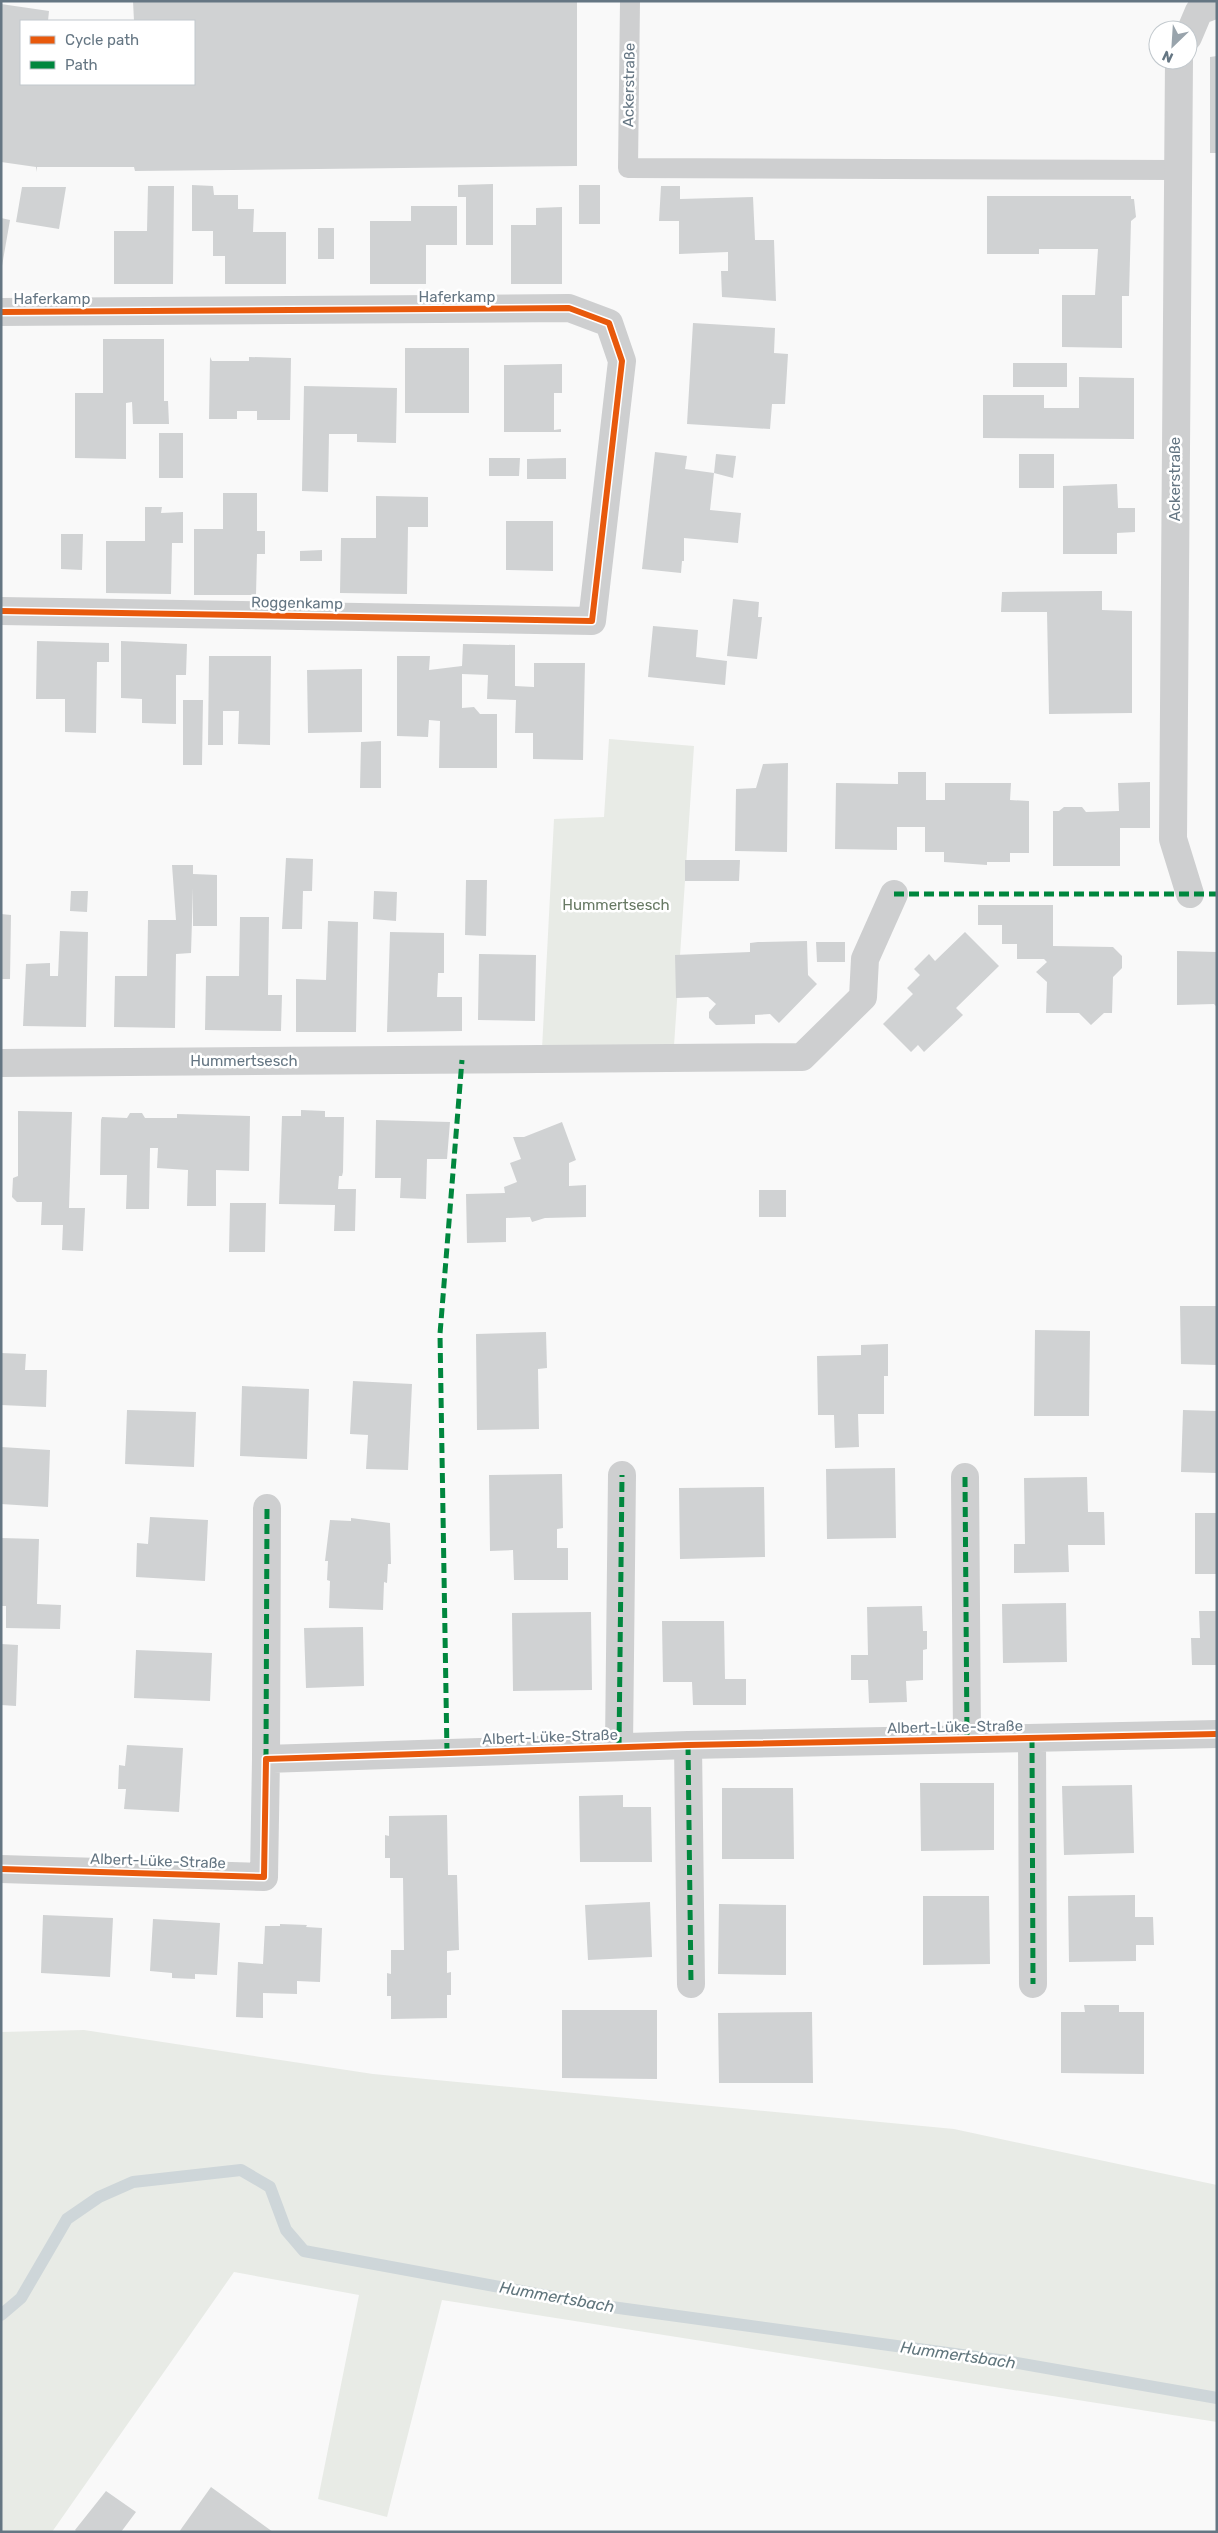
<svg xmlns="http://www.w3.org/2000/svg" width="1218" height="2533" viewBox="0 0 1218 2533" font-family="Rubik,sans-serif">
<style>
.green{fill:#e8ebe6}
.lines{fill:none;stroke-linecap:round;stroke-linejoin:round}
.stream{stroke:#ced6d9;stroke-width:12}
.building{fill:#d0d2d3}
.service{stroke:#cecfd0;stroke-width:20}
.minor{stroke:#cecfd0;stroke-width:28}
.quiet{stroke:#00873e;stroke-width:5;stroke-dasharray:10 5;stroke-linecap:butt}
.cycleway-casing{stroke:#fff;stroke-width:9}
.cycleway{stroke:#e8590c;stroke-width:6}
.labels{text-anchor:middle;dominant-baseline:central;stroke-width:5;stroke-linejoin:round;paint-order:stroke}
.street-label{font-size:15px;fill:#657683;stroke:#fff}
.park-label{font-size:15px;fill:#687a64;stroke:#fff}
.water-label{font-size:16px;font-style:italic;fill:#60757c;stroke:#fff}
</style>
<rect width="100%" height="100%" fill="#f9f9f9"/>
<path class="green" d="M609 739 694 746 674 1046 542 1049 554 819 604 817Z
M84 2030 373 2074 954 2129 1217 2185V2422L442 2300 387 2517 318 2499 359 2295 234 2272 52 2532H1V2032Z"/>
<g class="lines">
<path class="stream" d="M1 2315 21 2298 67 2219 99 2197 133 2182 241 2170 270 2187 286 2230 304 2251 597 2305 1006 2361 1217 2398"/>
</g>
<path class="building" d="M133 1H577V166L135 171 134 167H37V172L36 167 1 162V4L49 11 48 21H21V84H194V21H134Z
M1217 56V153H1210V57Z
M493 184V245H466V197H458V185Z
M192 185 213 186 214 195H238V209H254L253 232H286V284H225V256H213V231H192Z
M579 185H600V224H579Z
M148 186H174L173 284H114V231H147Z
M661 186H680V199L753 197 755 240H774L776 301 722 297 721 271H728V252L679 254V221H659Z
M22 187H66L59 229 16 222Z
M987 196H1131V199H1134L1136 217 1131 221 1129 296H1122V348L1062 347V295H1095L1098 249H1039V254H987Z
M411 206H457V245H426V284H370V221H411Z
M562 207V284H511V225H536V208Z
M1 218 10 220 2 266H1Z
M318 228H334V259H318Z
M693 323 775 328 774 353 788 354 785 404H772L770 429 687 424Z
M103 339H164V401H168L169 424H133L132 402 126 403V459L75 458V393H103Z
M405 348H469V413H405Z
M210 357 212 361H249V357L291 358 290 420H257V411H237V419H209Z
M1013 363H1067V387H1013Z
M562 364V393H554V430L561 429V432H504V365Z
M1079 377 1134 378V439L983 438V395H1044V408H1079Z
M304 386 397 388 396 443 357 442V434H329L328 492 302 491Z
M159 433H183V478H159Z
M655 452 687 456 685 469 714 473 710 510 741 513 738 543 684 538V561H682L681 573 642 569Z
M716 454 736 456 733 478 714 473Z
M1019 454H1054V488H1019Z
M489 458H520L519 476H489Z
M566 458V479H527V459Z
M1117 484 1118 508H1135V532L1117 533V554H1063V486Z
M223 493H257V531H265V554H257L256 595H194V529H223Z
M376 496 428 497V527H408L407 594 340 593 341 538H376Z
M145 507H162L161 513 183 512V543H172L171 594 106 593V541H145Z
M506 521H553V571L506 570Z
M61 534H83L82 570 61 569Z
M322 550V561H300V551Z
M1102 591V610L1132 611V713L1049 714 1047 612H1001L1002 592Z
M733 599 759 602 758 617H762L757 659 727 656Z
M653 626 698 630 696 657 727 661 725 685 648 677Z
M37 641 109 643V662H97L96 733 65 732V699H36Z
M121 641 187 644 186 675H176V724L142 723V699L121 698Z
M463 644 515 645V686L534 687V663H585L583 760 533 759V733H515L516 700 487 699 488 675 462 674V708L474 707 480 714H497V768H439L440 721 429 720 428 737 397 736V656H430L429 670 462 666Z
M209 656H271L270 745 238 744 239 711H223V745H208Z
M362 669V732L308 733 307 670Z
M183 700H203L202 765H183Z
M381 741V788H360L361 742Z
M788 763 787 852 735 851 736 789 756 788 763 764Z
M898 772H926V800H945V783H1011L1010 800 1029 801V853H1010V862H987V865L944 862V852H925V827H897V850L835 849 836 783 898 784Z
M1150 782V828H1120V866H1053V811H1059L1064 807H1082L1086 812 1119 811 1118 783Z
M286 858 313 859 312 891H303L302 929H282Z
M685 860H740L739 881H685Z
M172 865H193V874L217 875V926H193V888L191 953 176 954 175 1028 114 1027 115 976H147L148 920H176Z
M466 880H487L486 936 465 935Z
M71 891H88L87 912 70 911Z
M374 891 397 892 396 921 373 919Z
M978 905H1053V946L1113 947 1122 956V968L1113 977 1112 1013H1104L1091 1025 1079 1013H1046L1047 982 1036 972 1047 962 1044 959H1017V944H1002V925H978Z
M1 914 11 915 10 979H1Z
M240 917H269L268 995H282L281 1031 205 1030 206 976H239Z
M328 921 358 922 356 1032H296V979L326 980Z
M60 931 88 932 86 1027 23 1026 26 964 50 963V976H58Z
M390 932 444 933V973H438L437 997H462V1031L387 1032Z
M965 932 999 966 956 1008 963 1015 924 1052 918 1045 911 1052 883 1024 913 994 907 988 920 975 914 969 929 954 935 961Z
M807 941 808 975 817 984 779 1023 770 1014 755 1015V1024L716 1025 709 1018V1012L716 1004 708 997 676 998 675 955 750 952V943L758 942Z
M816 942H845V962H817Z
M1177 951 1217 952V1007L1214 1004 1177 1005Z
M479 954 536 955 535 1021 478 1020Z
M301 1110 325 1111V1117H344L343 1172 342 1176H339L338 1189H356L355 1231H334L335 1205 279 1204 282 1116H301Z
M18 1111 72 1112 69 1208H85L83 1251 62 1250 63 1225H41L42 1202H17L12 1197 13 1178 18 1176Z
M130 1113H142L145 1118H177V1114L250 1116 249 1171 216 1170V1206H187L188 1170 157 1168 158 1148H150L149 1209H126L127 1175H100L101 1120 102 1117 127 1118Z
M376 1120 450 1122 447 1159H427L426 1199 400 1198 401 1178H375Z
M562 1122 576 1160 569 1163V1186L586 1185V1217L545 1218 532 1222 530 1217 506 1218V1242L467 1243 466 1194 505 1193 504 1187 517 1182 510 1163 521 1159 513 1137H524Z
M759 1190H786V1217H759Z
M230 1203H266L265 1252H229Z
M1180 1306H1217V1365L1181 1364Z
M1035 1330 1090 1331 1089 1416H1034Z
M546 1332 547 1368 538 1369 539 1429 477 1430 476 1334Z
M888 1344V1376H884V1414H858L859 1447 835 1448 834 1415H818L817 1356 861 1355V1345Z
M1 1353 26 1354 25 1370H47L46 1407 1 1405Z
M353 1381 412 1384 408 1470 366 1469 368 1435 350 1434Z
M242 1386 309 1389 307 1459 240 1456Z
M127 1410 196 1412 194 1467 125 1464Z
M1183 1410 1217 1411V1473L1181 1472Z
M1 1447 50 1450 48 1507 1 1504Z
M895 1468 896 1538 827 1539 826 1469Z
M562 1474 563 1528 557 1529V1548H568V1580H514L513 1550 490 1551 489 1475Z
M1087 1477 1088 1512H1104L1105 1545H1068L1069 1572 1014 1573V1544H1025L1024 1478Z
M764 1487 765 1557 680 1559 679 1488Z
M1195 1513H1217V1574H1195Z
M150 1517 208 1520 205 1581 136 1577 137 1543 148 1544Z
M351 1518 390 1523 391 1564H388L387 1583 384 1582 383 1610 329 1608 330 1581 327 1580 328 1561H325L330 1520 351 1521Z
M1 1538 39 1539 37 1604 61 1605 60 1629 6 1628V1606H1Z
M1066 1603 1067 1662 1003 1663 1002 1604Z
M922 1606 923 1631H927V1649L923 1650V1680L906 1681 907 1702 869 1703 868 1680H851V1655H868L867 1607Z
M1199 1611H1217V1665H1192L1191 1638H1200Z
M591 1612 592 1690 513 1691 512 1613Z
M662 1621H724L725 1679H746V1705H693L692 1682H663Z
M363 1627 364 1686 306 1688 304 1628Z
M1 1644 18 1645 16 1706 1 1705Z
M136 1650 212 1653 210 1701 134 1698Z
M127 1745 183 1748 179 1812 124 1809 126 1789H118L119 1765 125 1766Z
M920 1783H994V1850L921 1851Z
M1132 1785 1134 1853 1064 1855 1062 1786Z
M722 1788H793L794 1859H722Z
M623 1795V1807H651L652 1862H580L579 1796Z
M447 1815 448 1875H457L459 1950 447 1951V1973L451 1972V1995H447V2018L391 2019V1996H387V1973L391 1974V1950H404L403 1878H390V1858H385V1835L389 1836V1816Z
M1135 1895V1917H1153L1154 1945H1136V1961L1069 1962 1068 1896Z
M923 1896H989L990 1964 923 1965Z
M650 1902 652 1957 588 1960 585 1905Z
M719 1904 786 1905V1975L718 1974Z
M43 1915 113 1918 110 1977 41 1973Z
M153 1919 220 1923 217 1975 195 1974V1979L172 1978V1973L150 1971Z
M280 1924 307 1925 306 1927 322 1928 320 1982 297 1981V1994L263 1993V2018L236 2017 238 1962 263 1964 265 1926H280Z
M1084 2005H1119V2012H1144V2074L1061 2073V2012H1085Z
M562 2010H657V2079L562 2078Z
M812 2012 813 2083H719L718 2013Z
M211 2487 273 2532H179Z
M106 2491 136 2512 121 2532H77L75 2530Z"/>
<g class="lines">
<path class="service" d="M630 1 628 168 1177 170"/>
<path class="minor" d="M1188 37 1199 11 1217 4
M1179 60 1173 839 1190 894
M1 312 569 308 609 323 622 361 592 621 1 611
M1 1063 802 1057 863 997 865 959 894 894
M965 1477 967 1739
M1032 1738 1033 1984
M688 1745 691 1984
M619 1747 622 1475
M266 1759 267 1508
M1 1869 264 1877 266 1759 688 1745 1217 1734"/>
<path class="quiet" d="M894 894H1217
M965 1477 967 1739
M1032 1738 1033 1984
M688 1745 691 1984
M619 1747 622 1475
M447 1753 440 1334 462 1060
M266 1759 267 1508"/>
<g class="cycleway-casing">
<path id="cycleway" d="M1 312 569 308 609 323 622 361 592 621 1 611
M1 1869 264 1877 266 1759 688 1745 1217 1734"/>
</g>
<use href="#cycleway" class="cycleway"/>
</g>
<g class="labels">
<g class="street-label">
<text transform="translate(629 85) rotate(-89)">Ackerstraße</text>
<text x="457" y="297">Haferkamp</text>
<text x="52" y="299">Haferkamp</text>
<text transform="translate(1175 479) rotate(-90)">Ackerstraße</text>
<text transform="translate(297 603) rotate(1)">Roggenkamp</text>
<text x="244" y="1061">Hummertsesch</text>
<text transform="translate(955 1727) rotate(-1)">Albert-Lüke-Straße</text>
<text transform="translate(550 1737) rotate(-2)">Albert-Lüke-Straße</text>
<text transform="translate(158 1861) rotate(2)">Albert-Lüke-Straße</text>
</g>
<g class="park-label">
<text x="616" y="905">Hummertsesch</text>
</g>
<g class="water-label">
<text transform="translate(557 2297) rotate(10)">Hummertsbach</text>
<text transform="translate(958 2355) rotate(8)">Hummertsbach</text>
</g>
</g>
<rect width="1218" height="2533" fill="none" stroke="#657683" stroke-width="5"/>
<rect x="20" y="20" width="175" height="65" fill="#ffffff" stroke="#c1c8cd"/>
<rect x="30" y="36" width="25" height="8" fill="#e8590c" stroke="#c1c8cd"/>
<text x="65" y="45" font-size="15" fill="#657683">Cycle path</text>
<rect x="30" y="61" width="25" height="8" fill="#00873e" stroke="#c1c8cd"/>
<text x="65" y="70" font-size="15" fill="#657683">Path</text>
<g transform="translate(1173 45) rotate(205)"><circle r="24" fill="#ffffff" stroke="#c1c8cd"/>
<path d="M0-4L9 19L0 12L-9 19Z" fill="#99a4ac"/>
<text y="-8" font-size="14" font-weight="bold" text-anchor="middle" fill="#657683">N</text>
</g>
</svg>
